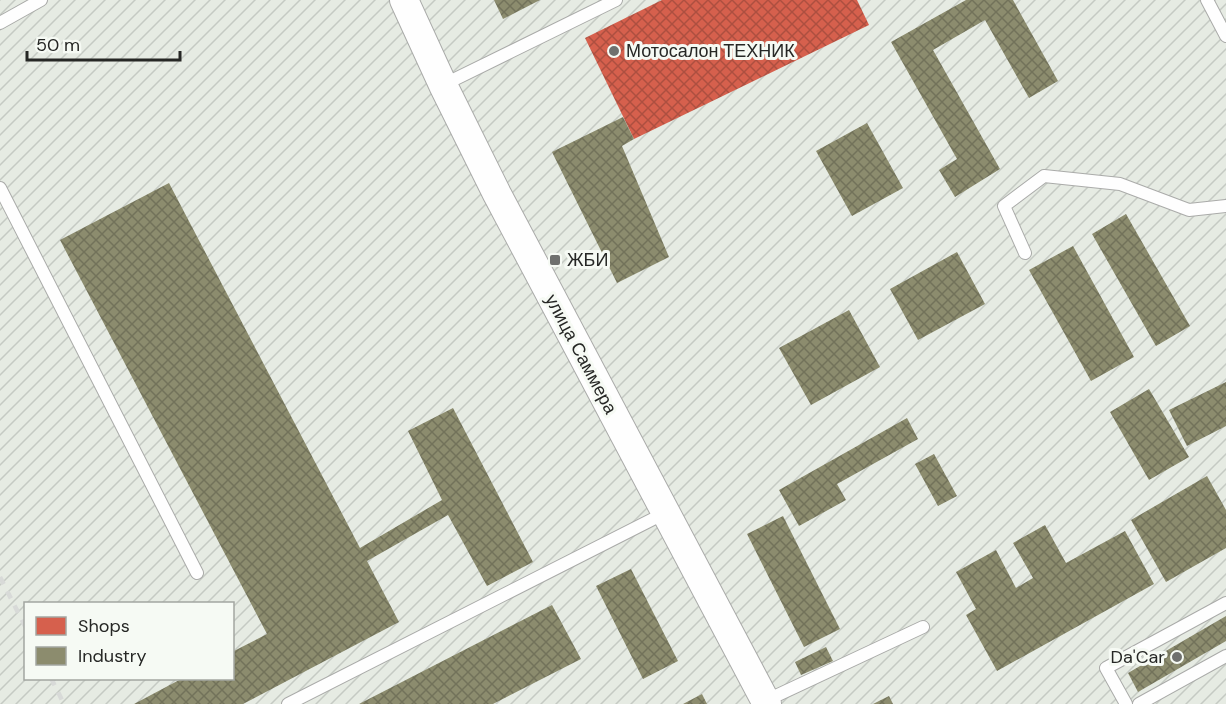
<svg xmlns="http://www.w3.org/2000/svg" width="1226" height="704" viewBox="0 0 1226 704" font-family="'DM Sans',sans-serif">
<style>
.industrial{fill:url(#industrial-furrows);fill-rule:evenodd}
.shops{fill:url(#shops-cross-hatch)}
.industry{fill:url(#industry-cross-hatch)}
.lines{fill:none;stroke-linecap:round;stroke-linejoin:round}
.service-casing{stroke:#aaaba9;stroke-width:14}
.tertiary-casing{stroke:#aaaba9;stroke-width:30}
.service{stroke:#fefefe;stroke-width:12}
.tertiary{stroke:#fefefe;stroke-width:28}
.rail{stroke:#d8dad8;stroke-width:4.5;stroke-dasharray:8 8;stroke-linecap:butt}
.poi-dot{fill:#6f706e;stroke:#f6faf4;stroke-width:2}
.labels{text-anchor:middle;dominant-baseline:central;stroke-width:6;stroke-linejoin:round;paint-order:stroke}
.poi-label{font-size:18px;fill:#262725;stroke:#f6faf4;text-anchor:start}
.street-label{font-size:18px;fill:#262725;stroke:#f6faf4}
</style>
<defs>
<pattern id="industrial-furrows" width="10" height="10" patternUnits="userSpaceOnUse" patternTransform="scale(1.5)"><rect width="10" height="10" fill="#e6ebe3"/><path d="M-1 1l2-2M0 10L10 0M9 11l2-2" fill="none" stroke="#c5cac3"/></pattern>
<pattern id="shops-cross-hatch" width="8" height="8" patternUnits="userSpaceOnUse" patternTransform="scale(1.5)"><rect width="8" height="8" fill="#d6604d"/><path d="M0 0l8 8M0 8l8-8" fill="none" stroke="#ad4f40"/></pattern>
<pattern id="industry-cross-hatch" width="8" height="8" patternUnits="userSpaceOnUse" patternTransform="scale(1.5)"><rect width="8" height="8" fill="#8c8c6e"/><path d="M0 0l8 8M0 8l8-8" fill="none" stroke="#72725a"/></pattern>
</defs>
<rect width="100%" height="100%" fill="#f7f9f5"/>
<path class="industrial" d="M0 0H1226V704H0ZM26 604H232V678H26Z"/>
<path class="shops" d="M662 0H857L869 25 634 139 585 38Z"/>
<path class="industry" d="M494 0H540L503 19Z
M966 0H1013L1058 81 1029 98 985 20 933 50 1000 169 955 197 939 170 957 159 891 42Z
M623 117 634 139 622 146 669 257 617 283 552 152Z
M867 123 903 188 852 216 816 151Z
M169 183 360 548 442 500 408 431 453 408 533 562 487 586 448 515 367 561 399 622 243 704H134L183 678H232V652L267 634 60 240Z
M1126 214 1190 326 1156 346 1092 234Z
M1073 246 1134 357 1091 381 1029 270Z
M957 252 985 304 918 340 890 289Z
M849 310 880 367 811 405 779 348Z
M1226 382V426L1187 446 1169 410Z
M1149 389 1189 457 1149 480 1110 412Z
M907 418 918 439 837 484 846 500 799 526 779 490Z
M934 454 957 496 938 506 915 464Z
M1207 476 1226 510V548L1166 582 1131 520Z
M783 516 840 629 804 647 747 534Z
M1045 525 1066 563 1125 531 1154 584 997 671 966 615 976 609 956 572 996 550 1016 588 1033 578 1013 543Z
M631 569 678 661 643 679 596 586Z
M552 605 581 659 493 704H359Z
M1226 616V641L1138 692 1128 673Z
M826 647 833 661 801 675 795 662Z
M702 694 707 704H683Z
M889 696 893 704H873Z"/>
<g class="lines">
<g class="service-casing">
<path id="service" d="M1207 0 1226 36
M0 23 41 0
M443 85 616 0
M0 188 197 573
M1025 253 1004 206 1044 176 1120 184 1189 210 1226 206
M765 701 923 627
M288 704 665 513
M1126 704 1106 668 1226 603
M1139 704 1226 656"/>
</g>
<g class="tertiary-casing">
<path id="tertiary" d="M404 0 443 85 497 194 767 704"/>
</g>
<use href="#service" class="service"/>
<use href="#tertiary" class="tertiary"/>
<path class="rail" d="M0 577 26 628
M51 678 64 704"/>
</g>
<g class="poi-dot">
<circle cx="614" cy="51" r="6"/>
<rect x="549" y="254" width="12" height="12" rx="3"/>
<circle cx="1177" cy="657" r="6"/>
</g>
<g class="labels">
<g class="poi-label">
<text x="626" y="51">Мотосалон ТЕХНИК</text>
<text x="567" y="260">ЖБИ</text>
<text x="1165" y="657" text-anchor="end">Da'Car</text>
</g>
<g class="street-label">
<text transform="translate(581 354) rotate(62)">улица Саммера</text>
</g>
</g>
<rect x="24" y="602" width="210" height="78" fill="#f6faf4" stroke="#a3a6a1" stroke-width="1.5"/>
<rect x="36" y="617" width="30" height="18" fill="#d6604d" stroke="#a3a6a1" stroke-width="1.5"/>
<text x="78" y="632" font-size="18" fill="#262725">Shops</text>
<rect x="36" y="647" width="30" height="18" fill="#8c8c6e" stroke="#a3a6a1" stroke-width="1.5"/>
<text x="78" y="662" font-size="18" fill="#262725">Industry</text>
<path d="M27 51v9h153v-9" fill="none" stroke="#262725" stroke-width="3"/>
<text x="36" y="51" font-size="18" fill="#262725" stroke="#f6faf4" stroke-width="4.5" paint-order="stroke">50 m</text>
</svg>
